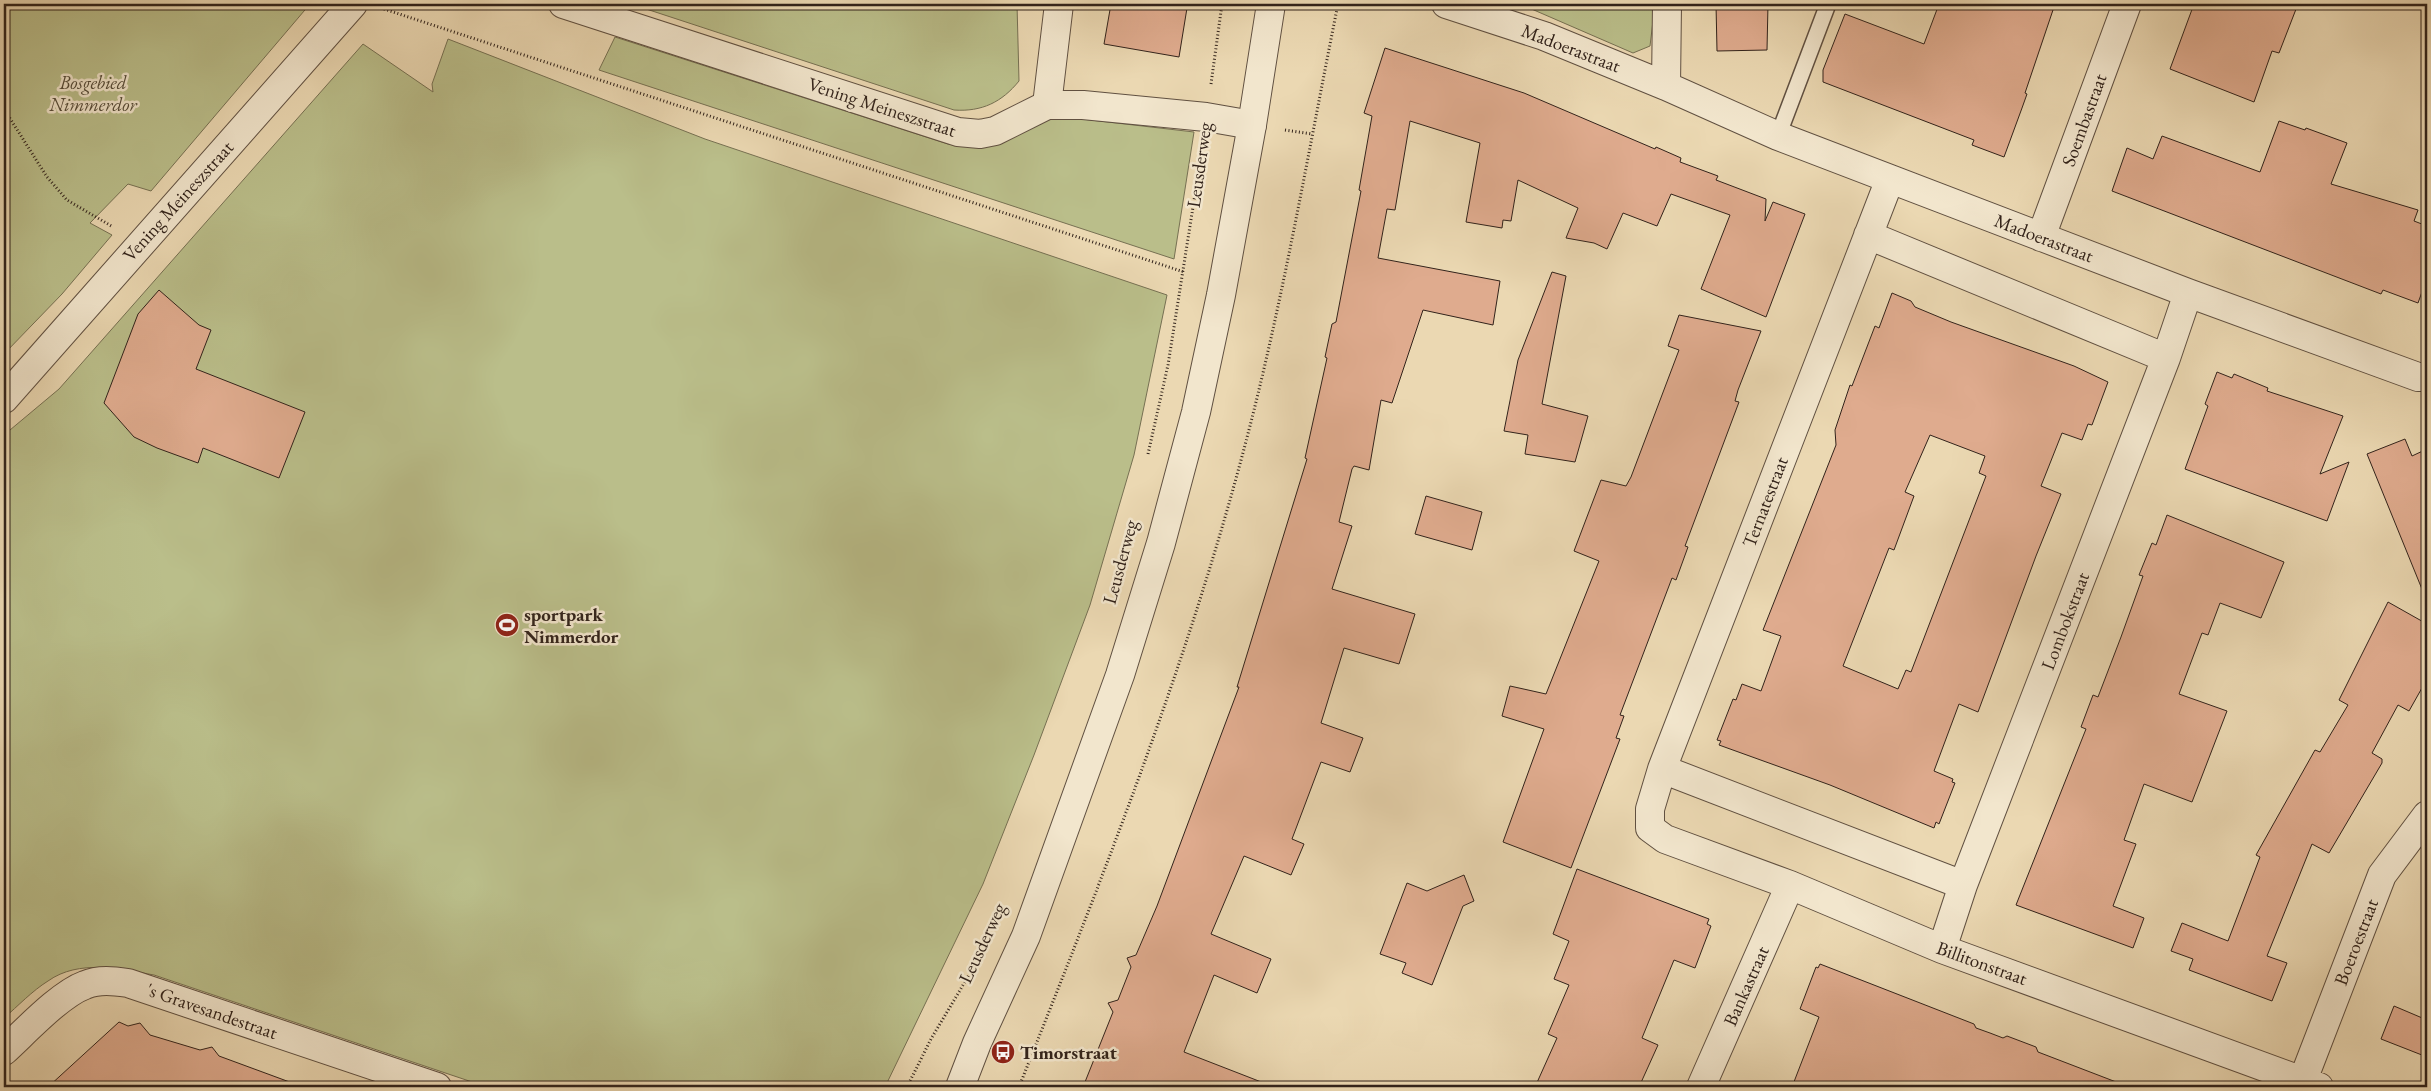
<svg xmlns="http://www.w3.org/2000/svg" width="2431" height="1091" viewBox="0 0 2431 1091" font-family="'EB Garamond',serif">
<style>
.green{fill:#babe8a;stroke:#767052}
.building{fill:#dfab8e;stroke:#32231b;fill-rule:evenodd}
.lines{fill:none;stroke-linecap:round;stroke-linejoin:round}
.service-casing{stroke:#605041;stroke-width:18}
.minor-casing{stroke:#605041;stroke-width:30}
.tertiary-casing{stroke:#605041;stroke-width:30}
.path{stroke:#32231b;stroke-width:3;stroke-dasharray:1 2.5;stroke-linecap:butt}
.service{stroke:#f2e6cd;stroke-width:15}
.minor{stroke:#f2e6cd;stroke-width:28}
.tertiary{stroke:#f2e6cd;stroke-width:28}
.labels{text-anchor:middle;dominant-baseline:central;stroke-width:5;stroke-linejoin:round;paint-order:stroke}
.street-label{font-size:19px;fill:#32231b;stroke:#f2e6cd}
.park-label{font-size:19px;font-style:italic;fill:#544a37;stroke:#f2e6cd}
.poi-label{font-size:19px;font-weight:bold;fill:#32231b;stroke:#f2e6cd;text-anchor:start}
</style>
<rect width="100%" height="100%" fill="#ebd8b2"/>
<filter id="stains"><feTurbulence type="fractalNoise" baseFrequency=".004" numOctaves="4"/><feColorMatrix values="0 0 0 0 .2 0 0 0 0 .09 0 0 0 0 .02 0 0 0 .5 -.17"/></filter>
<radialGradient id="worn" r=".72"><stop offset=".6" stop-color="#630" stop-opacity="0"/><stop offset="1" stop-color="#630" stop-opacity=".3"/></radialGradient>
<path class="green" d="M4 4H310L151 191 128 184 90 223 112 235 62 294 4 354Z
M631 4H1017L1019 81C1002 102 982 112 954 110Z
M1520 4H1655L1650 46 1633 53Z
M615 37 948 144 968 146 1056 116 1194 132 1174 259 599 70Z
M448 39 705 139 1167 295 1134 455 1090 605 1034 755 983 884 885 1087H487L154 975C120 969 79 959 48 981 32 991 18 1006 4 1018V435L59 389 363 44 433 92 432 84Z"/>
<path class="building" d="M1111 4H1168L1187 8 1179 57 1104 44Z
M1716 4H1768L1767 50 1717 51Z
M1939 4H2055L2025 93 2027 94 2022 108 2004 157 1972 145 1974 140 1823 82V70L1845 14 1924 44Z
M2194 4H2298L2279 53 2272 51 2254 102 2170 69Z
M1385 48 1524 93 1655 149 1656 147 1681 158 1680 162 1718 176 1716 180 1766 199 1765 221 1773 202 1805 214 1766 317 1701 289 1730 215 1671 194 1657 226 1623 213 1607 249 1594 243 1566 238 1578 208 1518 180 1511 221 1503 220 1502 228 1466 222 1480 143 1410 121 1395 210 1387 209 1378 258 1500 281 1493 325 1423 310 1392 403 1381 400 1369 470 1354 466 1352 469 1339 522 1352 526 1332 589 1415 614 1399 664 1344 648 1321 723 1363 738 1350 772 1321 762 1292 839 1304 844 1291 875 1244 856 1211 934 1271 959 1257 993 1214 975 1184 1052 1269 1085V1087H1083L1113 1012 1108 1003 1118 1000 1131 967 1127 958 1136 955 1157 906 1239 687H1237L1307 459 1305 458 1327 358 1325 357 1332 324 1336 322 1361 191 1359 190 1372 116 1364 113Z
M2279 121 2305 130 2306 128 2347 143 2331 184 2418 210 2414 221 2427 226V278L2418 303 2383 290 2381 294 2112 191 2127 148 2153 159 2162 136 2260 172Z
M1552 272 1566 276 1542 404 1588 416 1575 462 1525 454 1528 435 1504 431 1518 360Z
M159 290 199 325 211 330 196 369 305 412 279 478 203 448 198 463 157 448 134 437 104 403 138 314Z
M1892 293 1911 301 1915 307 1951 322 2074 366 2108 382 2092 425 2088 424 2082 440 2062 433 2041 486 2061 494 2036 556 1978 712 1959 704 1934 771 1953 779 1952 782 1955 783 1939 824 1936 822 1934 828 1830 785 1719 745 1721 741 1717 740 1733 699 1736 700 1742 684 1761 691 1781 636 1763 630 1836 445 1835 430 1850 385 1852 386 1875 326 1879 328ZM1930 435 1985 456 1979 473 1986 476 1911 672 1906 670 1898 689 1843 666 1889 548 1894 550 1914 496 1905 492Z
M1679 315 1761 331 1738 390 1735 401 1739 402 1685 546 1688 547 1676 580 1672 578 1620 715 1624 716 1616 738 1620 739 1571 868 1503 842 1544 729 1502 716 1510 686 1546 694 1599 561 1574 551 1601 480 1626 486 1631 477 1679 350 1668 346Z
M2217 372 2232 378 2234 374 2268 388 2267 391 2343 416 2320 474 2349 462 2327 521 2185 469 2208 406 2205 404Z
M2405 439 2412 456 2427 449 2426 599 2367 454Z
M1426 496 1482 512 1472 550 1415 534Z
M2167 515 2284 562 2261 618 2220 603 2208 635 2202 633 2179 694 2227 711 2192 802 2144 784 2124 840 2136 844 2113 906 2144 918 2133 948 2016 905 2086 729 2081 727 2093 695 2098 697 2121 637 2143 576 2139 575 2152 543 2156 545Z
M2388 602 2427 624V679L2409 711 2398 705 2372 753 2382 759V763L2329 853 2312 844 2267 956 2287 963 2272 1001 2189 970 2193 959 2171 951 2182 923 2228 941 2260 857 2256 855 2315 750 2320 752 2348 705 2339 700Z
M1577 869 1709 919 1707 924 1711 926 1695 968 1674 960 1642 1038 1658 1045 1639 1087H1535L1557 1038 1548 1034 1569 985 1554 979 1569 941 1553 934Z
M1464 875 1474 901 1463 906 1432 985 1402 973 1406 963 1380 954 1407 883 1427 891Z
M1820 964 1974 1024 1976 1028 1990 1033 2003 1038 2007 1036 2036 1047 2038 1052 2124 1085 2123 1087H1792L1819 1017 1800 1009 1816 967 1818 968Z
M2394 1006 2427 1020V1057L2381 1039Z
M119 1022 128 1026 140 1023 150 1035 200 1050 212 1047 219 1056 295 1084 294 1087H48Z"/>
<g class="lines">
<g class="service-casing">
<path id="service" d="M1778 136 1828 4"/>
</g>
<g class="minor-casing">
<path id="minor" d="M563 4 958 132 980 134 995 131 1047 105H1083L1206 117 1252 125
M1446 4 1544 36 1666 86 1778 136 2188 293 2418 377H2427
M1666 86 1667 4
M1047 105 1059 4
M1890 179 1662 769 1650 809V828L1665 839 1790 885 1942 949 2319 1087
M1868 235 2166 358
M2041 237 2127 4
M4 399 353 4
M1662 769 1963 885
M1942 949 1963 885 2166 358 2188 293
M4 1051C25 1032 60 994 85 985 99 979 114 981 128 983L437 1087
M2303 1080 2382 875 2427 815
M1701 1087 1790 885"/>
</g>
<g class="tertiary-casing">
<path id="tertiary" d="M960 1087 977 1043 1026 936 1120 675 1161 543 1196 412 1221 295 1252 125 1271 4"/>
</g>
<path class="path" d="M384 9 1184 272
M1211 84 1222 4
M4 109 47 177 67 200 113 227
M1285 130 1312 134
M1148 454 1168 365 1202 150
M907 1087 931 1039 972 970
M1019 1087C1106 869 1193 650 1251 422 1286 284 1310 143 1338 4"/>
<use href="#service" class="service"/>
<use href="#minor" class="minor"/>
<use href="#tertiary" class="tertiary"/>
</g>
<defs>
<g id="stadium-disc" transform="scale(1.25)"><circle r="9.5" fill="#8f2418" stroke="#f2e6cd"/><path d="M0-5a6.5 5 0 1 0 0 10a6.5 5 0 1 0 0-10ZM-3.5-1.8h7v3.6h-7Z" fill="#fff"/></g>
<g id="bus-disc" transform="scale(1.25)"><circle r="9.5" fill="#8f2418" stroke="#f2e6cd"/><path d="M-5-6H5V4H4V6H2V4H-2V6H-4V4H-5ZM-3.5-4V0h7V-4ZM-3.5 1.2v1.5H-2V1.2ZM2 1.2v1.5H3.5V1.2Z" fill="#fff"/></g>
</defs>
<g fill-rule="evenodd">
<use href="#stadium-disc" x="507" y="625"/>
<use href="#bus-disc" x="1003" y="1052"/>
</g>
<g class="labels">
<g class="street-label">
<text transform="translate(1571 48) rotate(21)">Madoerastraat</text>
<text transform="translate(882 107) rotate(18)">Vening Meineszstraat</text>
<text transform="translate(2084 120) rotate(-70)">Soembastraat</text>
<text transform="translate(1199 165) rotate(-82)">Leusderweg</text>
<text transform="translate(178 201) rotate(-48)">Vening Meineszstraat</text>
<text transform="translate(2044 238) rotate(21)">Madoerastraat</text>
<text transform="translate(1765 502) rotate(-69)">Ternatestraat</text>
<text transform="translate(1120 562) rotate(-75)">Leusderweg</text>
<text transform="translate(2065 621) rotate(-69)">Lombokstraat</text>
<text transform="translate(2356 942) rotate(-69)">Boeroestraat</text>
<text transform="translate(982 943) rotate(-65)">Leusderweg</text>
<text transform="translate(1982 963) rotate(20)">Billitonstraat</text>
<text transform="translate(1746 986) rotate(-66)">Bankastraat</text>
<text transform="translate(212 1011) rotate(19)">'s Gravesandestraat</text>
</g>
<g class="park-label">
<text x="93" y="82">Bosgebied<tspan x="93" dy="22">Nimmerdor</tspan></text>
</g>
<g class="poi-label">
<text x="524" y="614">sportpark<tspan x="524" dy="22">Nimmerdor</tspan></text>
<text x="1020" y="1052">Timorstraat</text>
</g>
</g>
<rect width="2431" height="1091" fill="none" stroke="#ebd8b2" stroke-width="20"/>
<rect x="5" y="5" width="2421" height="1081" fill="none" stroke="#32231b" stroke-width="2.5"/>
<rect x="10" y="10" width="2411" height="1071" fill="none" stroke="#32231b"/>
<rect width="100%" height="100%" filter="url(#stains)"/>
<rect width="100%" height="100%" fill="url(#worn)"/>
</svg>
